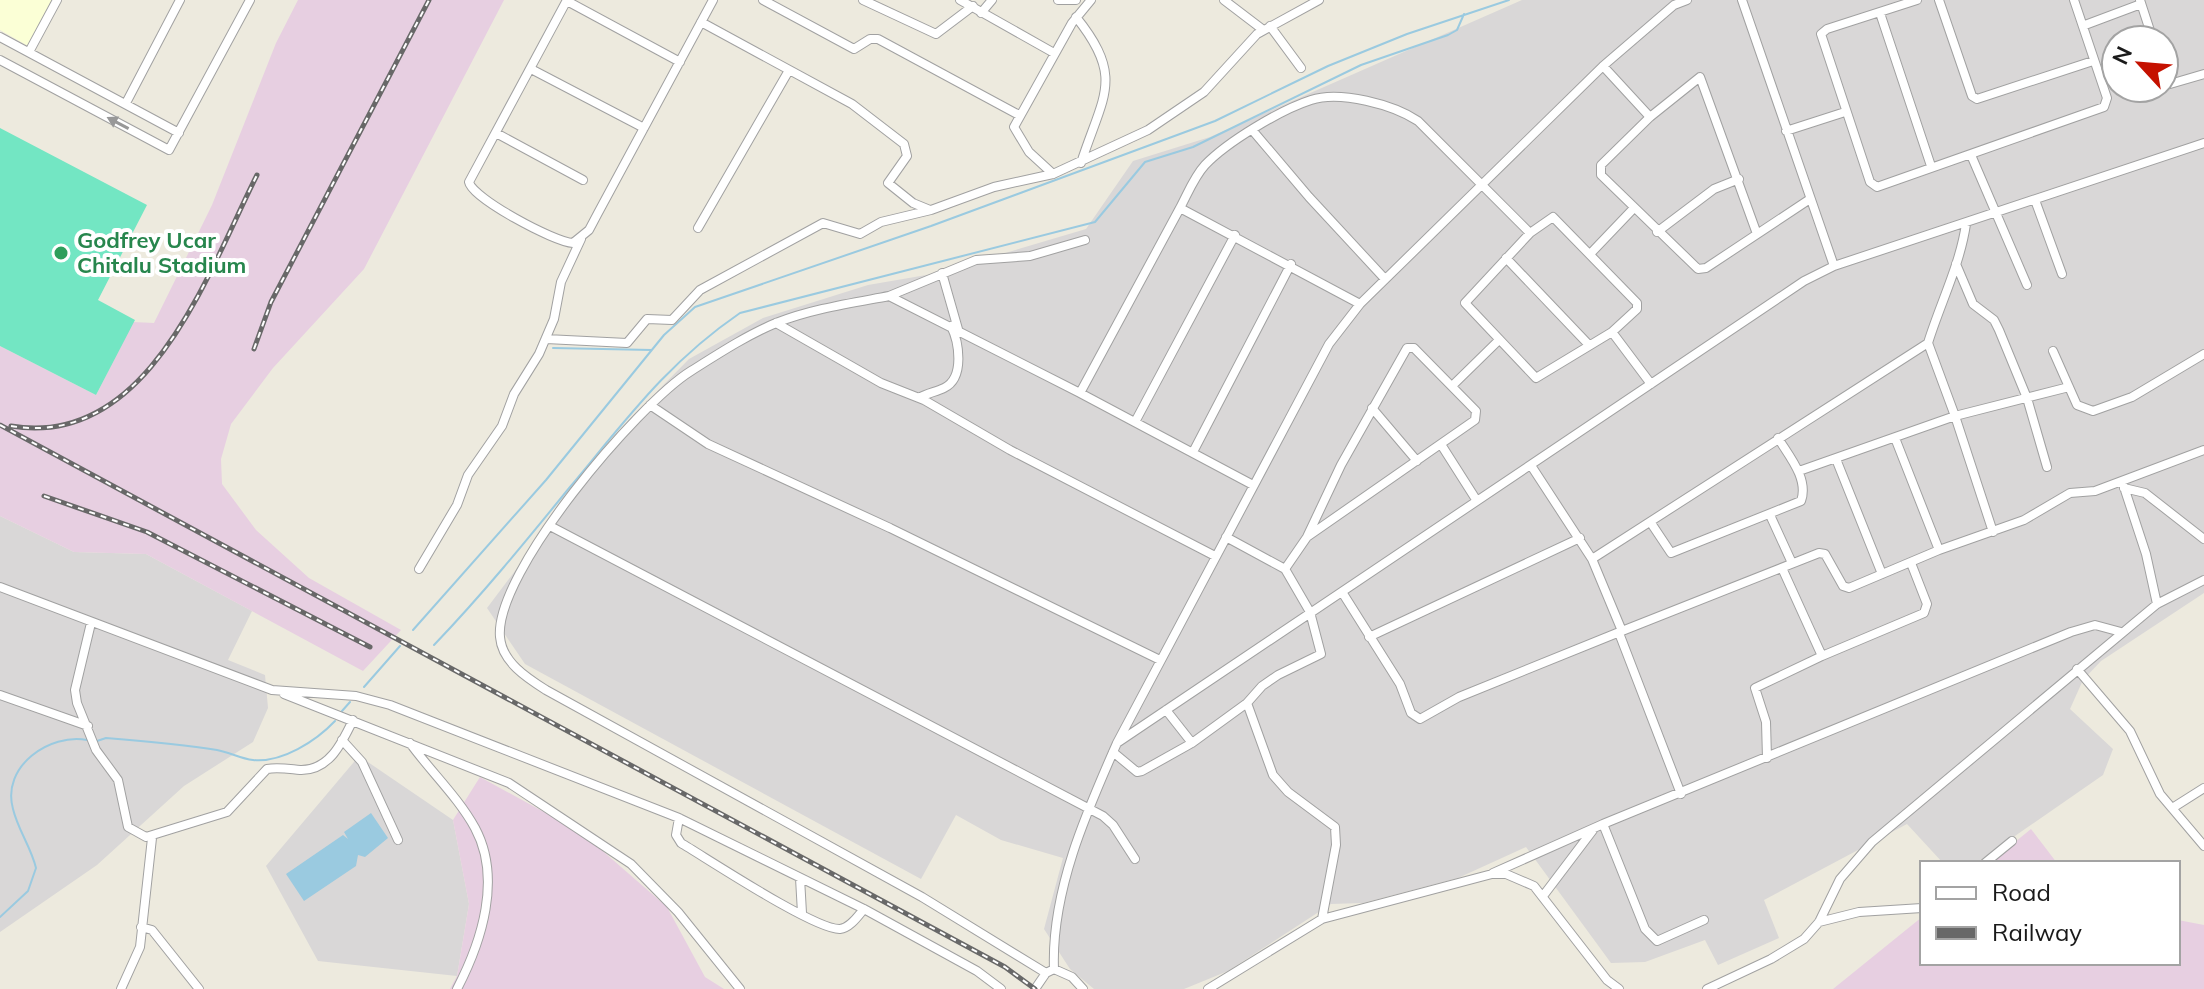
<svg xmlns="http://www.w3.org/2000/svg" width="2204" height="989" viewBox="0 0 2204 989" font-family="Mulish,sans-serif">
<style>
.residential{fill:#d9d7d7;fill-rule:evenodd}
.industrial{fill:#e7cfe1}
.education{fill:#fbffd6}
.pitch{fill:#73e6c3}
.water{fill:#9acae0}
.lines{fill:none;stroke-linecap:round;stroke-linejoin:round}
.stream{stroke:#9acae0;stroke-width:2}
.minor-casing{stroke:#a1a1a1;stroke-width:10}
.minor{stroke:#fff;stroke-width:8}
.rail-casing{stroke:#686868;stroke-width:5}
.rail{stroke:#fff;stroke-width:2;stroke-dasharray:6;stroke-linecap:butt}
.oneway{fill:#989898}
.leisure-dot{fill:#2e9e5b;stroke:#fff;stroke-width:3}
.labels{text-anchor:middle;dominant-baseline:central;stroke-width:8;stroke-linejoin:round;paint-order:stroke}
.leisure-label{font-size:22px;font-weight:bold;fill:#27864d;stroke:#fff;text-anchor:start}
</style>
<rect width="100%" height="100%" fill="#edeade"/>
<path class="residential" d="M1522 0H2204V593L2101 661 2083 680 2070 709 2113 749 2103 775 1976 863H1943L1907 824 1764 900 1779 938 1718 965 1705 940 1645 962 1611 963 1526 847 1458 878 1363 903 1331 904 1228 971 1184 989H1094L1070 969 1044 929 1063 858 1001 840 956 815 921 879 525 664 487 608 628 421 689 359 763 318 868 285 938 273 1086 229 1133 161 1210 137ZM2116 40H2164V88H2116Z
M0 516 74 552 146 554 252 611 228 660 265 675 268 708 253 742 184 786 97 865 0 932Z
M359 756 453 820 469 904 457 976 318 961 266 866Z"/>
<path class="industrial" d="M298 0H504L364 269 273 368 231 424 221 459 222 484 256 530 309 578 401 630 363 671 146 554 74 552 0 516V346L96 395 133 322 154 323 212 205 276 43Z
M480 777 582 833 667 907 705 977 724 989H450L457 976 469 904 453 820Z
M2031 829 2057 863H1989Z
M1922 917V963H2178V920L2204 925V989H1833Z"/>
<path class="education" d="M0 0H52L28 46 0 30Z"/>
<path class="pitch" d="M0 128 147 205 98 300 135 320 96 395 0 346Z"/>
<path class="water" d="M371 813 388 838 365 857 358 855 356 866 304 901 286 874 343 835 348 839 344 832Z"/>
<g class="lines">
<path class="stream" d="M553 348 652 350
M413 630 546 480 664 335 695 307 931 226 1215 121 1328 66 1407 34 1509 0
M434 645C482 595 526 541 570 487 626 420 667 363 740 313L1095 222 1145 162 1193 147 1361 65 1448 35 1457 30 1464 14
M364 687 400 646
M342 711 350 702
M97 741 106 738C143 741 180 744 217 750 229 752 241 759 253 760 282 763 316 741 335 721
M0 917 28 891 36 868C31 847 18 830 13 809 1 766 50 733 87 740"/>
<g class="minor-casing">
<path id="minor" d="M567 0 469 182C472 198 554 242 573 243L589 230 598 213 713 0
M763 0 854 49 870 39H878L1019 115
M863 0 936 34 973 6
M960 0 1054 53
M1058 0H1076
M1224 0 1262 29
M1742 0 1834 266 2204 143
M1917 0 1827 29 1821 34 1870 182 1877 187 2104 107 2107 98 2074 0
M1939 0 1972 96 1977 99 2093 61
M2140 0 2153 40
M567 1 680 62
M981 13 992 0
M1880 13 1931 166
M1076 17C1125 78 1103 95 1081 163
M701 22 852 104 904 144 907 156 888 183 913 203 930 210
M2085 25 2141 4
M1270 26 1301 68
M0 37 179 133
M29 52 57 0
M0 60 169 150 250 0
M1603 66 1650 117
M531 69 644 128
M2164 70 2170 84 2204 74
M126 103 180 0
M1253 131 1309 197 1385 279
M1786 131 1845 112
M496 133 583 180
M1971 155 2027 285
M1053 174 1029 152 1014 127 1072 23 1091 0
M2035 200 2062 274
M1180 208C1188 193 1194 177 1205 165 1227 142 1280 110 1311 100 1340 90 1394 105 1418 121L1530 233
M1553 217 1637 303V309L1612 332 1536 378 1465 303 1530 233Z
M698 228 788 72
M1657 232 1714 189 1739 179
M1757 234 1700 77 1650 117 1601 165V175L1698 269 1706 268 1810 199
M1591 253 1633 209
M1506 258 1589 345
M1956 264 1973 304 1994 320 1999 330 2027 398 2047 467
M942 273 958 329
M889 296C852 303 811 309 776 323 747 335 718 354 691 371 638 404 494 573 500 637 502 662 527 678 546 690L922 897 1046 973
M776 323 881 383 924 400 1010 450 1215 556
M1612 332 1651 384
M546 339 627 343 647 319 672 320 700 290 823 223 860 234 881 222 931 210 994 187 1053 174 1148 130 1204 92 1257 34 1319 0
M1928 343C1940 304 1960 265 1966 224
M2053 351 2077 405 2093 411 2132 397 2204 354
M1453 385 1498 341
M1080 393 889 296 976 260 1030 256 1085 240
M919 398C927 393 936 392 944 388 965 378 959 342 951 326
M650 405 708 444 890 528 1160 660
M1372 408 1417 461
M1135 422 1235 235
M1442 446 1477 501
M1193 452 1291 264
M1836 459 1882 574
M1532 467 1592 559 1622 631 1819 553 1825 554 1843 586 1849 588 1939 550 1895 438
M2122 481 2146 554 2157 604
M1253 485 1080 393 1180 208 1360 304
M2124 488 2145 493 2204 539
M1770 515 1792 563
M1651 523 1671 553 1801 501C1809 479 1789 456 1778 438
M550 526 1103 816 1113 825 1135 859
M1993 532 1955 416 2069 387
M1939 550 2024 520 2070 493 2095 491 2204 450
M1592 559 1928 343 1955 416 1799 471
M1782 568 1822 656 1924 613 1927 604 1911 563
M419 569 457 505 468 475 502 426 514 394 539 354 554 319 561 282 581 239
M1285 569 1307 537 1341 465 1407 348H1414L1476 411 1475 420 1307 537
M0 587 272 690 356 696 390 705 679 818 864 909 977 971 1001 989
M1342 592 1400 684 1411 713 1420 719 1459 697 1622 631
M91 623 75 690 77 703 96 750 118 780 128 827 146 837 227 812 267 769C278 767 289 769 300 770 329 771 342 743 353 720
M1619 633 1681 794
M1369 637 1580 538
M2077 669 2130 731 2160 794 2204 846
M284 694 509 783 631 864 678 912 740 989
M0 695 88 726
M1247 703 1273 775 1288 792 1335 827 1336 845 1322 919
M1166 710 1192 743
M342 740 362 762 398 840
M410 743C431 772 458 797 475 828 502 878 482 941 457 989
M1117 743 1804 281 1834 266
M1113 752 1137 772 1142 771 1192 743 1247 703 1262 686 1278 675 1321 654 1310 612 1285 569 1226 537
M1767 758 1766 722 1755 688 1822 656
M2174 807 2204 788
M679 818 676 835 681 843C708 859 815 930 840 929 850 928 858 916 864 909
M1985 863 2012 841
M1493 873 1603 824
M800 878 802 913
M1543 896 1593 830
M1704 920 1657 941 1645 929 1603 824 2071 632 2095 625 2121 632
M1819 922 1859 912 1922 908
M141 927 152 930 199 989
M1054 969C1051 892 1086 813 1117 743L1329 344 1360 304 1603 66 1674 5 1687 0
M121 989 140 947 152 838
M1035 989 1046 973 1054 969 1072 977 1083 989
M1208 989 1322 919 1492 874H1506L1534 886 1607 980 1619 989
M1707 989 1771 959 1804 939 1819 922 1840 879 1872 842 2157 604 2204 580"/>
</g>
<use href="#minor" class="minor"/>
<g class="rail-casing">
<path id="rail" d="M254 349 271 302 429 0
M0 425 1005 967 1035 989
M11 426C149 449 208 272 257 175
M44 496 147 532 370 647"/>
</g>
<use href="#rail" class="rail"/>
</g>
<defs><path id="oneway-solid" d="M-6-.8H1V-3.2L6.5 0L1 3.2V.8H-6Z" transform="scale(2)"/></defs>
<use class="oneway" href="#oneway-solid" transform="translate(118 123) rotate(-152)"/>
<circle class="leisure-dot" cx="61" cy="253" r="8"/>
<g class="labels">
<g class="leisure-label">
<text x="77" y="240">Godfrey Ucar<tspan x="77" dy="25">Chitalu Stadium</tspan></text>
</g>
</g>
<rect x="1920" y="861" width="260" height="104" fill="#ffffff" stroke="#a3a3a3" stroke-width="2"/>
<rect x="1936" y="887" width="40" height="12" fill="#ffffff" stroke="#a3a3a3" stroke-width="2"/>
<text x="1992" y="901" font-size="24" fill="#1a1a1a">Road</text>
<rect x="1936" y="927" width="40" height="12" fill="#686868" stroke="#a3a3a3" stroke-width="2"/>
<text x="1992" y="941" font-size="24" fill="#1a1a1a">Railway</text>
<g transform="translate(2140 64) rotate(296)"><circle r="38" fill="#ffffff" stroke="#a3a3a3" stroke-width="2"/>
<path d="M0-6L14 30L0 20L-14 30Z" fill="#c51100"/>
<text y="-12" font-size="22" font-weight="bold" text-anchor="middle" fill="#1a1a1a">N</text>
</g>
</svg>
